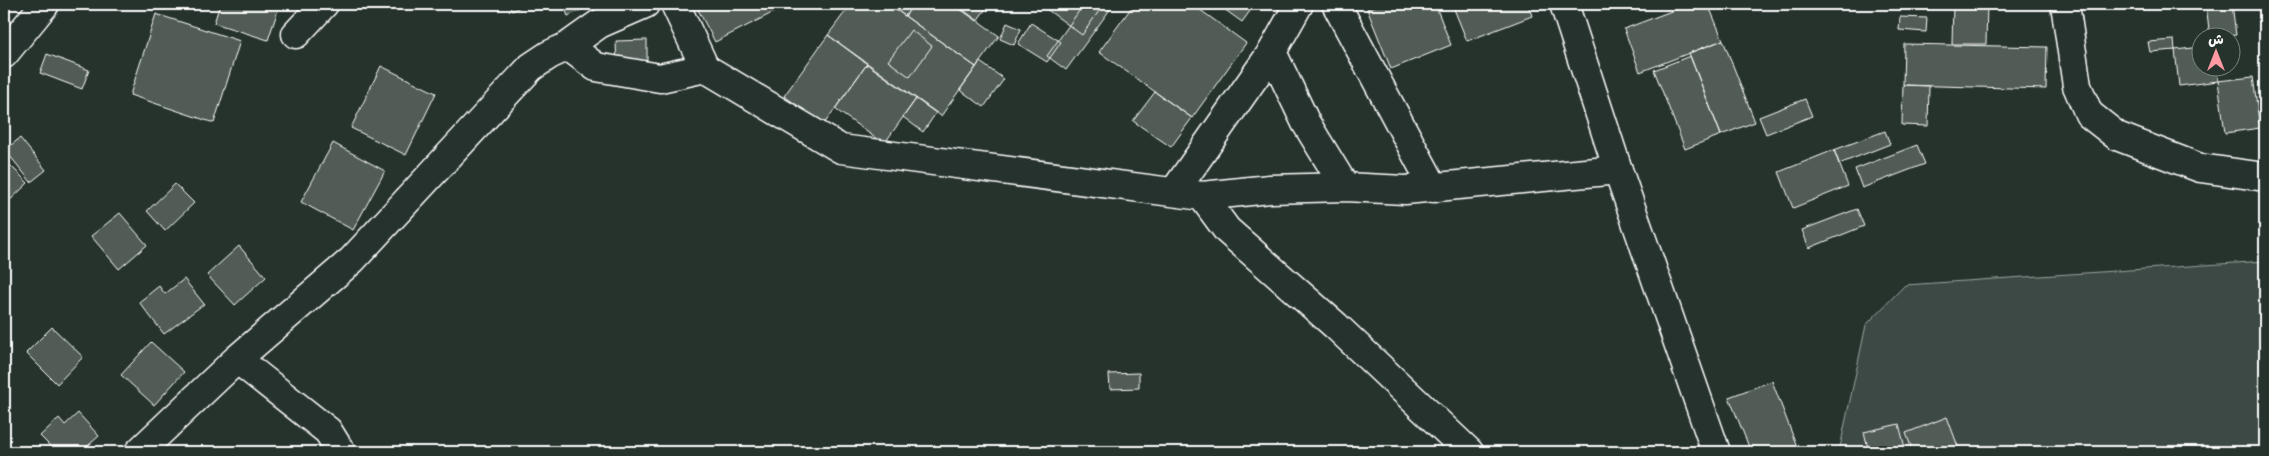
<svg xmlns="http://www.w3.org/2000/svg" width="2269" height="456" viewBox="0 0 2269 456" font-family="'Comic Neue','Playpen Sans Arabic',sans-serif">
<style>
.green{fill:#3e4944;stroke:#9ea4a2}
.building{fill:#515c57;stroke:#fff}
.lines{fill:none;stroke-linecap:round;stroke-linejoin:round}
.minor-casing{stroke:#fff;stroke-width:31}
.major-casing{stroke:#fff;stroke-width:31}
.minor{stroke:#26332d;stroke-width:28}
.major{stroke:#26332d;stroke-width:28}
</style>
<rect width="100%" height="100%" fill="#26332d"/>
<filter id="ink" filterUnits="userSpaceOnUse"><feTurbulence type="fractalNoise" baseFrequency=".02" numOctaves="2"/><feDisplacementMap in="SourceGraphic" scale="10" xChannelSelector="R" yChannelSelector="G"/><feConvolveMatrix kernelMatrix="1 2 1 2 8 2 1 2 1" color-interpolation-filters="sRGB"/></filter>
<g filter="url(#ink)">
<path class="green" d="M2265 261V452H1839L1866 325 1905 285Z"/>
<path class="building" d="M220 4H280L268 40 214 23Z
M508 4H526L512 11Z
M563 4H593L568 16Z
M695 4H775L778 10 715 42Z
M851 4H888L976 67 941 116 828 35Z
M888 4H914L905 16Z
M914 4H955L999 36 976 67 905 16Z
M964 4H989L977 21 960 9Z
M1048 4H1104L1082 35 1045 8Z
M1084 4H1114L1066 70 1047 56Z
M1134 4H1192L1246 43 1192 118 1099 52Z
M1217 4H1255L1242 22Z
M1382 4H1435L1451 45 1391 69 1367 9Z
M1452 4H1528L1532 16 1467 41Z
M1690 4H1708L1723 40 1640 72 1624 29Z
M1953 4H1987L1986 44H1952Z
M2206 4H2232L2236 35 2210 38Z
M156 14 240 41 214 123 130 95Z
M1900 17 1927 18 1926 32 1899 30Z
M1007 23 1021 29 1014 45 1000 39Z
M1031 23 1061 42 1047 62 1018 44Z
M911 30 932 46 910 77 888 61Z
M828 35 867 64 824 124 784 96Z
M647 40V69L617 70 616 41Z
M1723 40 1755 122 1721 135 1689 53Z
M2174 40 2175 50 2150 52 2148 42Z
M1904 44 2047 47 2046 89 1903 85Z
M2202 47V68H2217L2218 81 2179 86 2175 50Z
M47 54 89 70 82 89 40 73Z
M1690 56 1721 135 1685 149 1654 70Z
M980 62 1004 79 984 107 960 90Z
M867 64 916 99 884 144 835 109Z
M381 66 436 93 406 155 351 128Z
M2253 77 2260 128 2225 133 2218 81Z
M1903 85 1929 86 1928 126 1902 125Z
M1155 92 1192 118 1171 147 1133 121Z
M916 99 936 113 923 132 903 117Z
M1805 99 1812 116 1766 134 1759 117Z
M1885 131 1890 144 1839 164 1834 150Z
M20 138 46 170 31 182 5 150Z
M333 143 385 171 353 230 301 202Z
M1917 145 1925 164 1862 188 1855 169Z
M1834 150 1848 186 1793 208 1779 172Z
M4 159 28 183 4 206Z
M175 184 194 203 165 231 147 211Z
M1857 209 1864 226 1809 248 1802 230Z
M120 213 147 245 119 269 91 236Z
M239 246 266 277 235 305 207 275Z
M184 279 204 304 164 334 139 302 159 286 165 294Z
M52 327 83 357 57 384 26 353Z
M151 342 184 372 154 405 121 375Z
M1139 373V388L1110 389 1109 374Z
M1772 381 1799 452H1751L1729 397Z
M78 413 99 436 81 452H52L54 450 40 436 59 418 65 425Z
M1947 417 1960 452H1913L1906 433Z
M1899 424 1906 452H1869L1864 432Z"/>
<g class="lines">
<g class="minor-casing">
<path id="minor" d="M675 4 705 68 841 149 1202 196 1270 189 1345 187
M1299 4 1272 52 1306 123 1345 187 1405 190 1618 170
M1336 4 1434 188
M2065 4 2077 86 2089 114 2117 136 2200 168 2265 177
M296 34 324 4
M568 46 596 67 660 78 705 68
M1174 192 1272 52
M1202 196 1227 230 1336 326 1469 452
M237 359 328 431 341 452
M139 452 237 359 352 260 531 67 549 55 568 46 599 24 645 4"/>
</g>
<g class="major-casing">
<path id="major" d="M1564 4 1618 170 1716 452
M4 54 45 4"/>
</g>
<use href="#minor" class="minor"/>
<use href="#major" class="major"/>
</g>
</g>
<rect width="2269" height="456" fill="none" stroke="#26332d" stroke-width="20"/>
<rect x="10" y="10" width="2249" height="436" fill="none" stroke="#fff" stroke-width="2" filter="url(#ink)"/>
<g transform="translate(2216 52)"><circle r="24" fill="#26332d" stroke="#7d8581"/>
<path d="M0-4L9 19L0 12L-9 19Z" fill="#ff9aa2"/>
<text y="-8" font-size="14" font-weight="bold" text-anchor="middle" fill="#ffffff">ش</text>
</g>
</svg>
